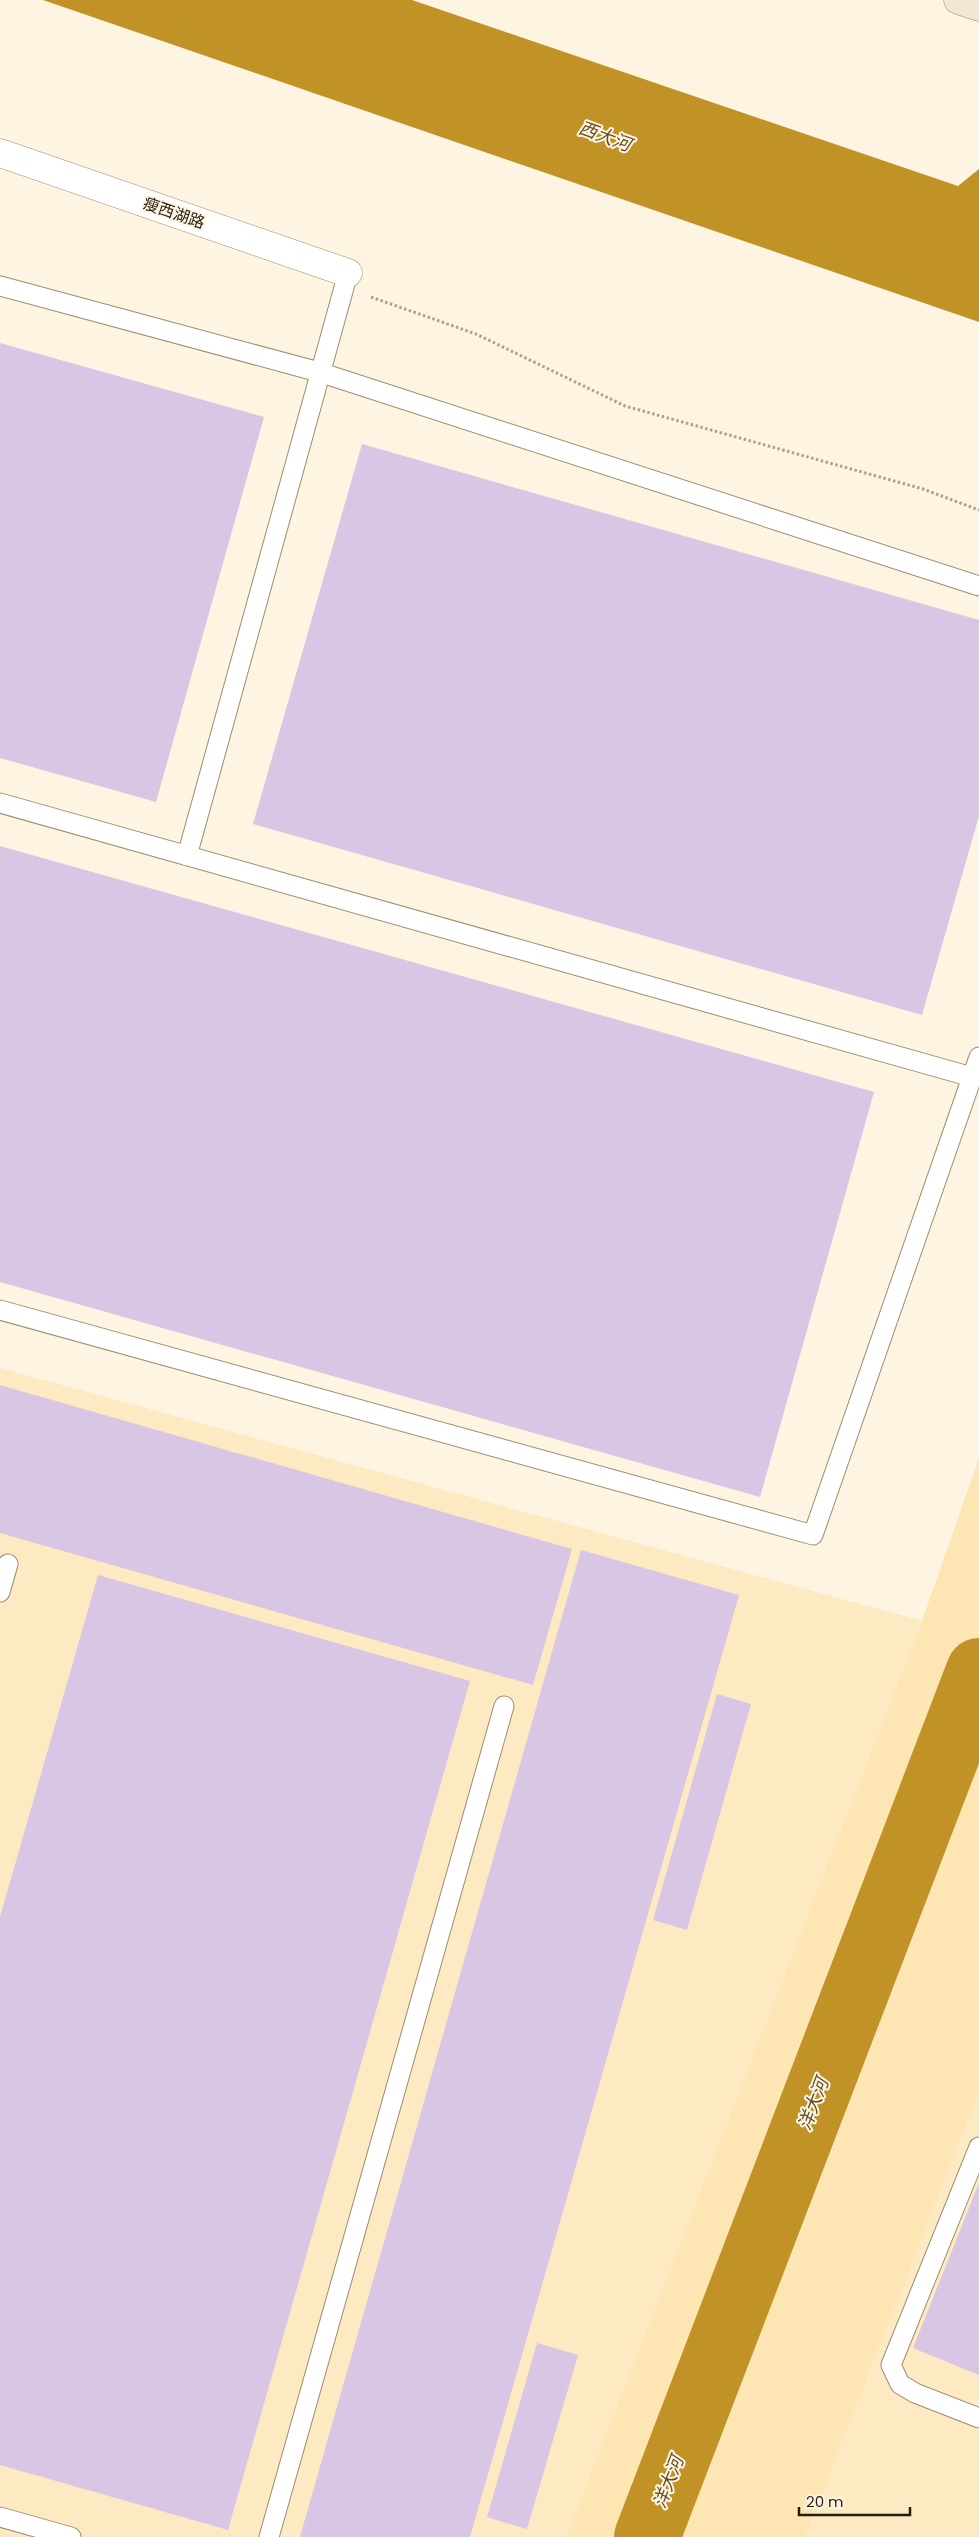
<svg xmlns="http://www.w3.org/2000/svg" width="979" height="2537" viewBox="0 0 979 2537" font-family="Poppins,'Noto Sans SC',sans-serif">
<style>
.built{fill:#fde9c2}
.green{fill:#fee5b4}
.water{fill:#c19326}
.lines{fill:none;stroke-linecap:round;stroke-linejoin:round}
.river{stroke:#c19326;stroke-width:66}
.building{fill:#d8c6e4}
.lane-casing{stroke:#9c8d70;stroke-width:21}
.street-casing{stroke:#9c8d70;stroke-width:29}
.secondary-casing{stroke:#9c8d70;stroke-width:29}
.path{stroke:#aaa292;stroke-width:3;stroke-dasharray:2.5 2.5;stroke-linecap:butt}
.lane{stroke:#fff;stroke-width:19}
.street{stroke:#fff;stroke-width:28}
.secondary{stroke:#f2e7d0;stroke-width:28}
.labels{text-anchor:middle;dominant-baseline:central;stroke-width:4;stroke-linejoin:round;paint-order:stroke}
.street-label{font-size:16px;fill:#231d12;stroke:#fef4e2}
.water-label{font-size:18px;font-style:italic;fill:#634f26;stroke:#fef4e2}
</style>
<rect width="100%" height="100%" fill="#fef4e2"/>
<path class="built" d="M0 1368 922 1621 566 2537H0Z
M979 2092V2537H805Z"/>
<path class="green" d="M979 1458V2092L805 2537H566L922 1621Z"/>
<path class="water" d="M43 0H412L958 186 979 169V322Z"/>
<g class="lines">
<path class="river" d="M647 2537 979 1671"/>
</g>
<path class="building" d="M0 343 264 417 156 802 0 758Z
M362 444 979 620V816L922 1015 253 824Z
M0 846 874 1092 760 1497 0 1282Z
M0 1385 572 1549 533 1685 0 1533Z
M581 1550 739 1595 470 2537H300Z
M98 1575 470 1681 228 2530 0 2465V1917Z
M717 1694 751 1704 687 1930 653 1920Z
M979 2183V2375L913 2348Z
M537 2343 578 2355 527 2529 487 2517Z"/>
<g class="lines">
<g class="lane-casing">
<path id="lane" d="M0 286 319 372 979 586
M0 803 972 1077
M187 856 348 273
M0 1310 813 1535 979 1057
M0 1592 8 1564
M979 2147 891 2365 900 2384 915 2393 979 2418
M0 2517 71 2537
M269 2537 504 1706"/>
</g>
<g class="street-casing">
<path id="street" d="M0 153 348 273"/>
</g>
<g class="secondary-casing">
<path id="secondary" d="M958 0 979 7"/>
</g>
<path class="path" d="M371 297 476 334 625 406 923 489 979 510"/>
<use href="#lane" class="lane"/>
<use href="#street" class="street"/>
<use href="#secondary" class="secondary"/>
</g>
<g class="labels">
<g class="street-label">
<text transform="translate(174 213) rotate(19)">瘦西湖路</text>
</g>
<g class="water-label">
<text transform="translate(605 136) rotate(20)">西大河</text>
<text transform="translate(813 2104) rotate(-69)">洋大河</text>
<text transform="translate(668 2482) rotate(-69)">洋大河</text>
</g>
</g>
<path d="M799 2507v8h111v-8" fill="none" stroke="#231d12" stroke-width="2.5"/>
<text x="806" y="2507" font-size="15" fill="#231d12" stroke="#fef4e2" stroke-width="4" paint-order="stroke">20 m</text>
</svg>
